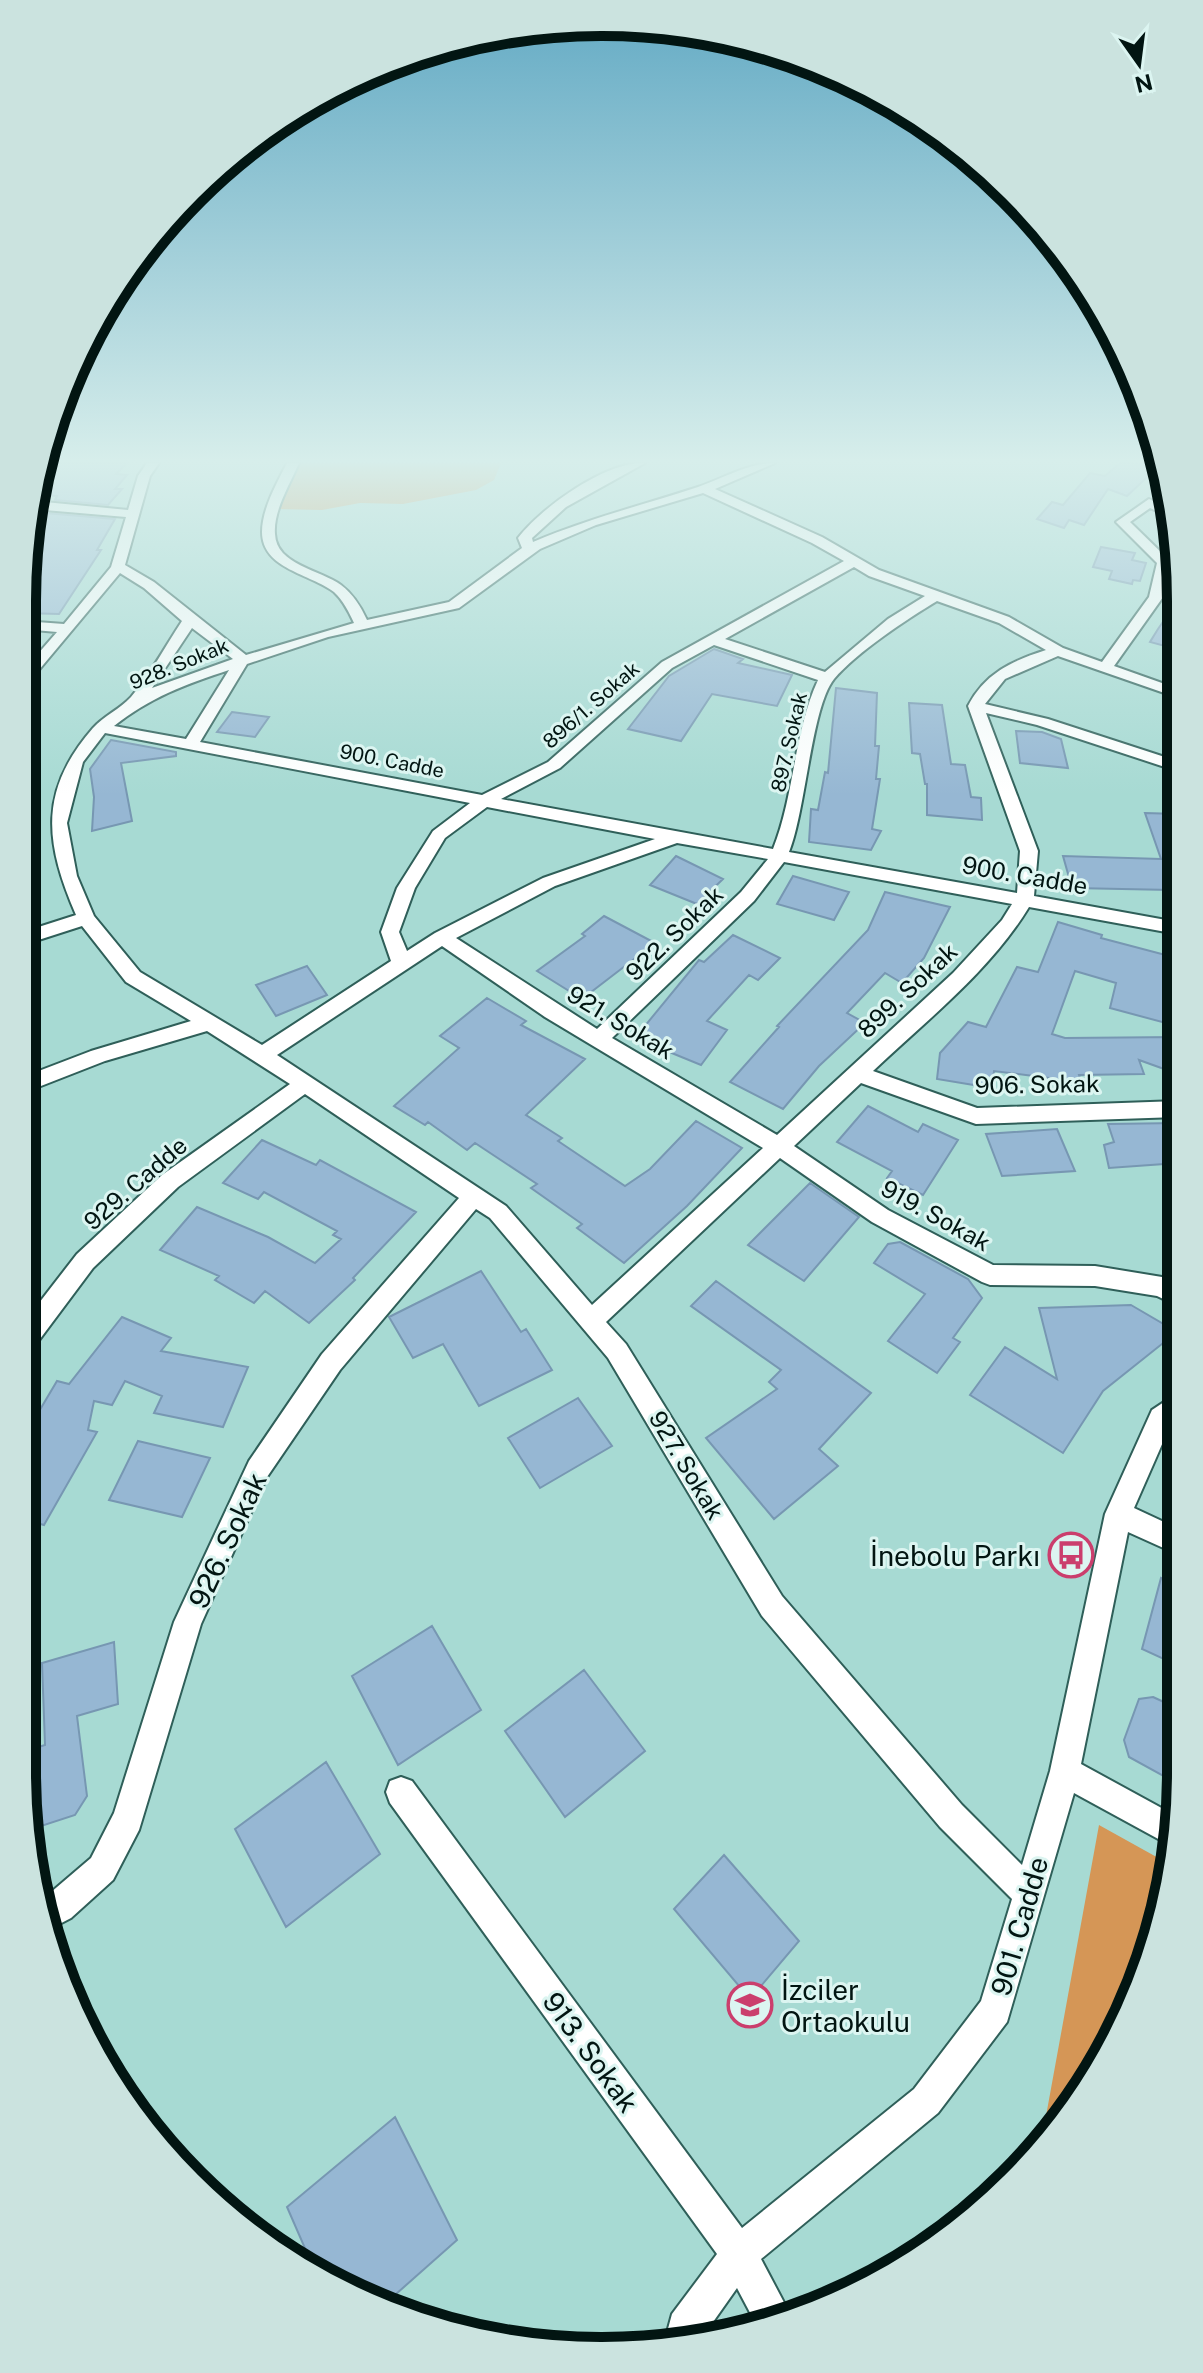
<svg xmlns="http://www.w3.org/2000/svg" width="1203" height="2373" viewBox="0 0 1203 2373" font-family="'Public Sans',sans-serif">
<style>
.green{fill:#d59656}
.building{fill:#96b7d3;stroke:#7797b2;stroke-width:2}
.lines{fill:none;stroke-linecap:round;stroke-linejoin:round}
.minor-casing{stroke:#2f5f59;stroke-width:4}
.minor{fill:#fff;fill-rule:evenodd}
.labels{text-anchor:middle;dominant-baseline:central;stroke-width:6;stroke-linejoin:round;paint-order:stroke}
.far-street-label{font-size:20px;fill:#021512;stroke:#dcf5f1}
.street-label{font-size:24px;fill:#021512;stroke:#dcf5f1}
.near-street-label{font-size:28px;fill:#021512;stroke:#dcf5f1}
.near-poi-label{font-size:28px;fill:#021512;stroke:#dcf5f1;text-anchor:end}
.rim{fill:none;stroke:#021512;stroke-width:10}
</style>
<rect width="100%" height="100%" fill="#a7dad3"/>
<path class="green" d="M293 463H501L494 480 476 490 403 504 360 503 322 510 275 509Z
M1099 1825 1171 1865 1161 1922 1121 2028 1042 2138Z"/>
<path class="building" d="M40 463H127L116 474 127 475 115 489H122L108 505 55 500 57 496 35 494Z
M1120 463 1160 465 1127 496 1108 489 1084 525 1069 520 1064 528 1037 519 1052 502 1063 505 1090 473 1105 476Z
M45 513 115 519 97 550H101L59 614 23 613V599L41 570 23 569 28 534Z
M1101 547 1135 553 1132 560 1146 563 1140 581 1133 580 1132 584 1109 579 1112 571 1093 567Z
M1176 603V649L1150 642 1158 629Z
M714 649 743 659 738 663 792 675 777 706 712 694 681 741 628 729 669 676Z
M836 688 877 693 875 746H879L876 779H880L872 829 881 831 871 850 809 842 811 809 818 810 825 772 828 773Z
M909 703 942 705 951 764 965 765 971 797 981 798 982 820 927 815V784H925L920 754 912 753Z
M232 712 269 717 255 737 217 732Z
M1016 731 1042 732 1061 739 1068 768 1020 763Z
M111 740 176 752V756L121 763 132 821 92 831 94 797 90 769Z
M1145 813 1177 814V897L1174 898 1172 890 1072 888 1063 856 1161 859Z
M676 856 723 879 697 904 650 885Z
M793 876 849 892 834 920 777 904Z
M885 892 950 907 924 958 902 983 885 973 847 1013 865 1023 819 1066 783 1109 730 1082 779 1027 777 1026 868 930Z
M604 916 655 943 582 999 537 971 585 936 582 934Z
M1058 922 1102 935 1101 938 1177 958V1026L1110 1008 1116 983 1075 971 1052 1034 1065 1038 1178 1037V1074L1139 1060 1144 1074 1079 1075 1081 1082 994 1071 992 1088 937 1079 940 1053 968 1022 986 1027 1017 967 1038 972Z
M733 935 780 958 758 980 749 975 707 1021 727 1030 701 1065 635 1038 699 960 704 962Z
M307 966 327 995 276 1016 256 985Z
M487 998 526 1021 521 1025 585 1059 526 1115 562 1138 558 1141 625 1186 650 1169 696 1121 742 1148 687 1206 624 1263 577 1228 582 1224 531 1188 537 1184 475 1143 467 1150 428 1122 425 1125 394 1106 459 1048 440 1036Z
M868 1106 918 1132 923 1124 958 1140 923 1195 887 1178 892 1171 837 1142Z
M1178 1123V1163L1109 1168 1104 1145 1114 1142 1108 1124Z
M1057 1129 1075 1171 1002 1176 986 1134Z
M262 1140 316 1165 320 1160 416 1212 353 1278 355 1280 309 1323 265 1291 254 1303 215 1280 219 1276 160 1250 197 1207 268 1237 315 1263 341 1239 333 1235 337 1231 264 1192 258 1199 223 1183Z
M810 1183 859 1217 804 1281 748 1245Z
M900 1242 968 1279 982 1298 953 1338 960 1342 937 1373 888 1341 925 1294 874 1263 888 1244Z
M481 1271 521 1332 526 1329 552 1370 479 1406 443 1344 413 1358 389 1317Z
M716 1281 871 1393 819 1449 838 1466 774 1519 706 1438 777 1389 769 1382 781 1370 691 1306Z
M1131 1305 1177 1332 1103 1391 1063 1453 970 1395 1005 1347 1057 1379 1039 1308Z
M122 1317 171 1338 161 1351 248 1367 223 1427 154 1413 162 1396 125 1381 112 1405 94 1401 88 1430 97 1432 44 1525 22 1519V1440L57 1381 69 1384Z
M578 1398 612 1446 540 1488 508 1438Z
M138 1441 210 1458 182 1517 109 1500Z
M1161 1578 1179 1586V1666L1142 1649Z
M432 1626 481 1710 398 1765 352 1676Z
M114 1642 118 1704 77 1716 87 1796 75 1815 32 1829 22 1752 45 1745 42 1663Z
M584 1670 645 1751 565 1817 505 1731Z
M1153 1697 1179 1709 1180 1785 1129 1757 1124 1740 1139 1699Z
M326 1762 380 1854 286 1927 235 1829Z
M724 1855 799 1941 750 1999 674 1909Z
M395 2117 457 2240 387 2302 314 2269 287 2207Z"/>
<g class="lines">
<g class="minor-casing">
<path id="minor" d="M147 463H159L150 476 125 565 154 582 246 655 354 623C349 612 343 600 334 592 311 574 262 569 262 532 262 509 277 483 287 463H299C290 484 273 511 275 534 276 565 321 570 341 585 353 594 361 607 367 620L449 602 522 548 518 538C542 507 606 461 645 463L566 507 532 538 533 542C587 519 643 505 698 487 724 478 748 463 775 463L715 489 822 537 879 570 1009 617 1063 648 1102 662 1149 597 1157 563 1116 522 1149 499 1172 509 1174 519 1150 508 1130 522 1171 562 1163 597 1114 666 1176 688V697L1058 656 1005 679 985 704 1048 719 1177 761V771L1037 725 986 713 1038 851 1034 896 1177 922V934L1029 907C990 971 927 1020 873 1071L977 1108 1178 1101V1117L976 1124 861 1083 794 1146 888 1210 993 1265 1095 1266 1162 1277 1178 1285V1306L1157 1296 1095 1286 990 1285 982 1282 872 1222 780 1158 606 1322 626 1344 782 1596 962 1805 1022 1865 1050 1771 1105 1514 1152 1410 1179 1392V1419L1170 1426 1134 1508 1179 1529V1555L1128 1532 1081 1764 1178 1817 1173 1847 1074 1793 1007 2022 938 2113 761 2259 789 2312 755 2322 737 2288 701 2339 663 2347 672 2314 717 2254 390 1803 386 1792 390 1781 401 1777 412 1781 742 2228 914 2089 981 2001 1012 1899 940 1827 762 1616 608 1358 490 1218 476 1209 340 1370 267 1477 201 1624 139 1830 113 1880 71 1918 48 1930 43 1899 91 1858 114 1813 174 1622 249 1461 322 1354 459 1198 305 1094 178 1187 93 1268 31 1351 22 1354V1325L77 1254 162 1175 290 1084 207 1031 105 1061 23 1093V1077L91 1051 191 1021 126 982 82 926 23 945V932L76 915C45 843 38 791 93 728 104 716 120 709 131 697 151 674 166 645 182 621L144 588 120 573 28 683 23 685V671L57 632 23 629V621L64 624 111 567 126 517 33 509 34 501 128 510 138 476ZM703 493 812 543 844 561 662 662 548 762 482 795 200 742 247 664 328 637 459 608 540 549 596 525ZM854 567 869 576 925 596 888 619 825 672 725 639ZM937 601 999 623 1046 650C1012 661 985 673 968 706L1020 851 1017 893 789 852C806 810 811 708 834 679 857 652 907 619 937 601ZM192 628 233 659 152 688ZM714 645 818 680C793 734 795 794 773 849L501 799 560 768 672 668ZM229 670 186 739 114 726C149 698 186 684 229 670ZM105 733 470 803 433 831 397 888 381 932 391 961 262 1045 140 972 94 916 77 876 67 823 83 762ZM487 807 655 839 543 878 435 933 407 951 399 932 415 888 445 838ZM677 843 768 859 741 892 597 1029 456 938 555 886ZM784 862 1012 904 1002 920 953 973 777 1135 612 1038 754 901ZM442 946 545 1017 763 1148 592 1305 506 1206 277 1055Z"/>
</g>
<use href="#minor" class="minor"/>
</g>
<linearGradient id="sky" x2="0" y2="1"><stop stop-color="#63aac4"/><stop offset="0.58" stop-color="#d7eeeb"/><stop offset="1" stop-color="#d7eeeb" stop-opacity="0"/></linearGradient>
<rect width="1203" height="795" fill="url(#sky)"/>
<defs>
<g id="bus-ring" transform="scale(2.3)"><circle r="9.5" fill="#dcf5f1" stroke="#cb3e6d" stroke-width="1.5"/><path d="M-5-6H5V4H4V6H2V4H-2V6H-4V4H-5ZM-3.5-4V0h7V-4ZM-3.5 1.2v1.5H-2V1.2ZM2 1.2v1.5H3.5V1.2Z" fill="#cb3e6d"/></g>
<g id="school-ring" transform="scale(2.3)"><circle r="9.5" fill="#dcf5f1" stroke="#cb3e6d" stroke-width="1.5"/><path d="M0-5L7-2L0 1L-7-2ZM-4 1L0 2.5L4 1V4Q0 6-4 4Z" fill="#cb3e6d"/></g>
</defs>
<g fill-rule="evenodd">
<use href="#bus-ring" x="1071" y="1555"/>
<use href="#school-ring" x="750" y="2005"/>
</g>
<g class="labels">
<g class="far-street-label">
<text transform="translate(179 664) rotate(-22)">928. Sokak</text>
<text transform="translate(591 705) rotate(-41)">896/1. Sokak</text>
<text transform="translate(789 742) rotate(-77)">897. Sokak</text>
<text transform="translate(392 761) rotate(11)">900. Cadde</text>
</g>
<g class="street-label">
<text transform="translate(1025 875) rotate(10)">900. Cadde</text>
<text transform="translate(674 933) rotate(-44)">922. Sokak</text>
<text transform="translate(907 990) rotate(-43)">899. Sokak</text>
<text transform="translate(621 1022) rotate(31)">921. Sokak</text>
<text transform="translate(1037 1084) rotate(-1)">906. Sokak</text>
<text transform="translate(135 1183) rotate(-41)">929. Cadde</text>
<text transform="translate(936 1215) rotate(29)">919. Sokak</text>
<text transform="translate(687 1465) rotate(59)">927. Sokak</text>
</g>
<g class="near-street-label">
<text transform="translate(227 1540) rotate(-65)">926. Sokak</text>
<text transform="translate(1019 1926) rotate(-74)">901. Cadde</text>
<text transform="translate(591 2052) rotate(54)">913. Sokak</text>
</g>
<g class="near-poi-label">
<text x="1040" y="1555">İnebolu Parkı</text>
<text x="781" y="1989" text-anchor="start">İzciler<tspan x="781" dy="32">Ortaokulu</tspan></text>
</g>
</g>
<path d="M0 0H1203V2373H0ZM601 36H602A565 565 0 0 1 1167 601V1772A565 565 0 0 1 602 2337H601A565 565 0 0 1 36 1772V601A565 565 0 0 1 601 36Z" fill="#cbe3df" fill-rule="evenodd"/>
<path class="rim" d="M601 36H602A565 565 0 0 1 1167 601V1772A565 565 0 0 1 602 2337H601A565 565 0 0 1 36 1772V601A565 565 0 0 1 601 36Z"/>
<g transform="translate(1139 64) rotate(166)" stroke="#dcf5f1" stroke-width="6" paint-order="stroke">
<path d="M0-6L14 30L0 20L-14 30Z" fill="#021512"/>
<text y="-12" font-size="22" font-weight="bold" text-anchor="middle" fill="#021512">N</text>
</g>
</svg>
